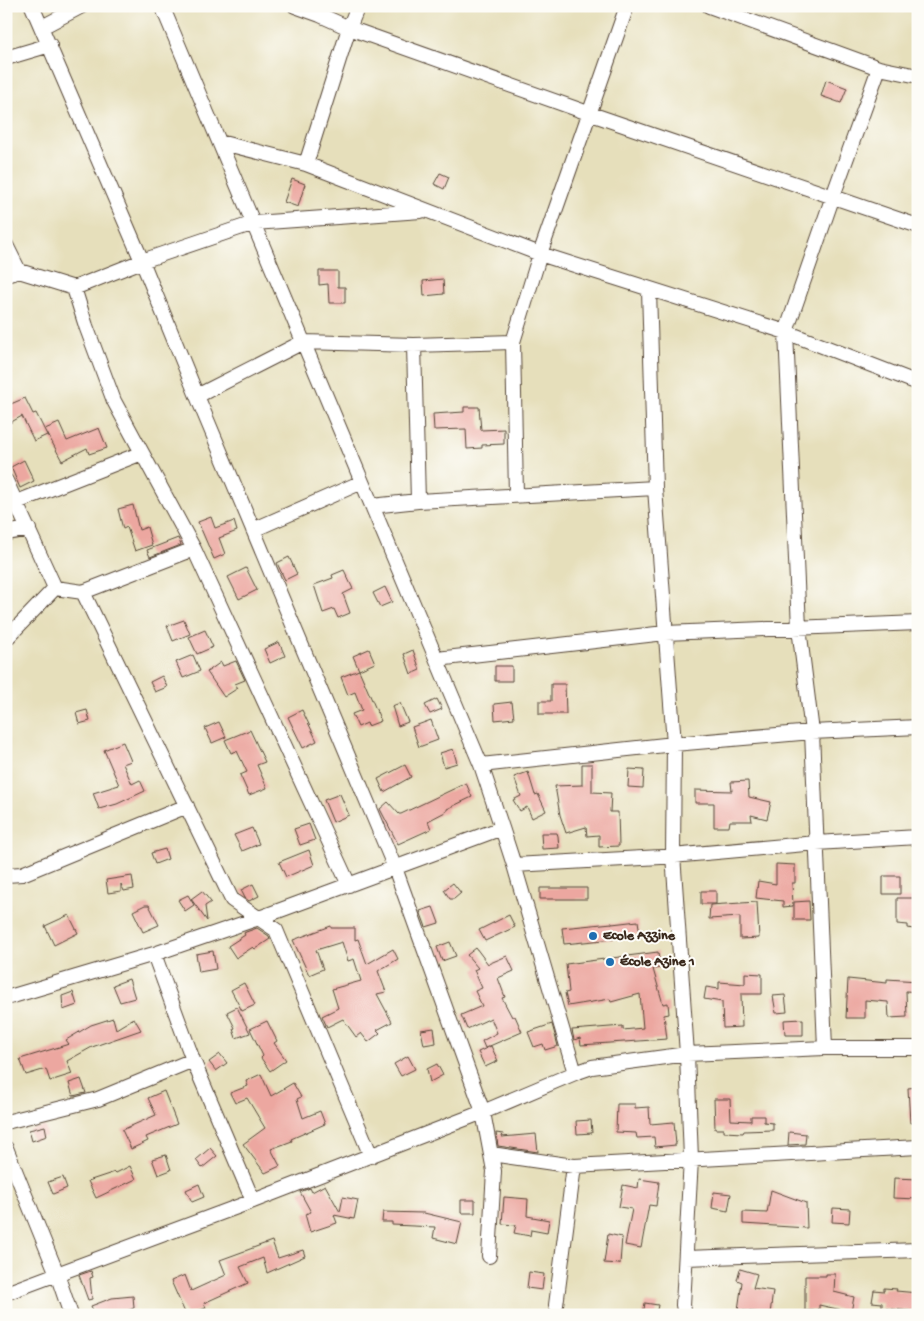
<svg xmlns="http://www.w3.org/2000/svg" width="924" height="1321" viewBox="0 0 924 1321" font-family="'Gochi Hand',sans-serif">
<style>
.building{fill:#eca7a0}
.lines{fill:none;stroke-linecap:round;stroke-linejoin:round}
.minor-casing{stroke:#554536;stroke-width:16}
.minor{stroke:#fff;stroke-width:14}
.poi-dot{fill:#1f6fb2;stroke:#fdfcf7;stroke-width:2}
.labels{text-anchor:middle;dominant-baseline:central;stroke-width:4;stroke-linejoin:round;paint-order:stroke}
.poi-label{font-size:14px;font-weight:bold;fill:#3b2a1e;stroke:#fdfcf7;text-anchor:start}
</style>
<rect width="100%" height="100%" fill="#fdfcf7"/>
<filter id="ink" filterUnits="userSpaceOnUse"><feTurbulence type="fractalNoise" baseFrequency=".02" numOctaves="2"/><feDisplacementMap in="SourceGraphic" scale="10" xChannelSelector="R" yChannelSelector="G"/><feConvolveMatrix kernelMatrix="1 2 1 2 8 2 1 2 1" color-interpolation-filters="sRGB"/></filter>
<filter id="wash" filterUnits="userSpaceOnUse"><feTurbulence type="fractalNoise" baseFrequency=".0096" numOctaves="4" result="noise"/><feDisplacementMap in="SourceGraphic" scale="20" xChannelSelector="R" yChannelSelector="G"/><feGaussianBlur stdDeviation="1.12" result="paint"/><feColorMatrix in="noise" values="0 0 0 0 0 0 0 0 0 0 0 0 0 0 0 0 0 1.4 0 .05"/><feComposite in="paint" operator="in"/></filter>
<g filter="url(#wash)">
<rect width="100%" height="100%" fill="#e6dfbb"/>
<g id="blocks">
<path class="building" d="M826 80 847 88 841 103 821 96Z
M440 173 449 177 444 189 434 184Z
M292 179 305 184 298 207 284 202Z
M319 271H338V287H345V303H329L328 284 319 285Z
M443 279 444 294 424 296 423 281Z
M25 398 33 414 36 413 47 435 34 441 22 416 6 425V406Z
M464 407H479L481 430 504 429V444L482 445V448L467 449 466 429 434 430 433 414 464 412Z
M59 423 67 441 99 428 107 448 89 454 87 448 62 461 45 429Z
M24 460 34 481 20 488 11 467Z
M133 505 139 530 147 527 152 545 135 551 127 527 123 529 118 509Z
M211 517 215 528 234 521 237 531 219 538 225 554 214 559 198 522Z
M178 538 181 545 150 557 147 550Z
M289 557 297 574 285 580 277 563Z
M246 568 257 590 239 599 228 577Z
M344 570 353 589 343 594 350 613 338 618 334 609 323 613 314 585 333 578 332 575Z
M385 587 392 602 380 607 373 593Z
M184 620 190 634 173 641 167 626Z
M205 630 213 647 197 654 189 637Z
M279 642 285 656 270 663 264 649Z
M369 649 375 663 359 670 353 656Z
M413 650 420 670 411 674 404 654Z
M193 655 200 671 183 678 176 662Z
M236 661 245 680 235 684 238 688 224 697 207 672 221 662 223 666Z
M495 666H512V681H495Z
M359 670 381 721 368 726 367 723 358 727 352 714 362 710 355 692 348 695 341 677Z
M162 676 167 687 155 692 150 682Z
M551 684H565L566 714H539V701H551Z
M437 699 442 709 430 714 425 705Z
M512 702 514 718 495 720 494 704Z
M400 703 408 722 398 726 392 706Z
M87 710 90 721 79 724 76 713Z
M302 710 317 741 303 748 288 717Z
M431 720 438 740 419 747 412 727Z
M219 722 226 737 212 743 205 728Z
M250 730 265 762 257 765 267 788 249 795 240 775 247 772 237 751 231 753 225 740Z
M123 742 131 761 123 764 132 784 140 780 145 791 117 804 99 809 93 793 119 785 104 750Z
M453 749 457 763 444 767 440 753Z
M582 764H592V792L611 793 610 812H618L619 846 599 847V835L587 836 586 827 566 833 560 815 555 786 582 785Z
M405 765 411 777 384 792 378 779Z
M629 769 644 770 643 788 628 787Z
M528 772 535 795 538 794 546 811 532 818 527 807 520 811 513 800 521 796 514 777Z
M748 781 749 797 771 802 767 819 751 815 752 821H730L729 827H714V803H695V790L732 791 731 782Z
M466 783 472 797 447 809V811L428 821 431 829 398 844 380 809 388 802 399 814H401Z
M340 794 349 815 333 822 324 800Z
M309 824 315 840 300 845 294 829Z
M252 828 259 844 242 851 234 835Z
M541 833H557L558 836 559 848 542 849Z
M165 849 168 859 155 864 151 853Z
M309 850 314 865 286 877 279 862Z
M776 864 795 865V883H792L793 906 783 907V901L756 898 758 881 776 884Z
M132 876 134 889 124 891 121 884V891L108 893 106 880Z
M883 876H900V894H883Z
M453 883 461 893 454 899H450L444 890Z
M253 884 259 896 249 901 245 898 241 890Z
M540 888H587V899H540Z
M202 891 211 902 205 906 207 921 191 899Z
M701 891H716V904H701Z
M188 895 194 905 185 911 178 900Z
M897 898H918V930L908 928V925L897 924Z
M809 901 810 920H794V902Z
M757 902 759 938 740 939V917L709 919 710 905Z
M145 905H149L159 925 143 932 133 911Z
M433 907 439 923 426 927 420 911Z
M69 915 78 933 54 945 45 926Z
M509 915 515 927 485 941 479 930Z
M638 921 640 934 614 938V939L564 944 562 928 612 923V924Z
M331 926V928H355V940L358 939 367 964 393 949 398 959 378 971 386 992 377 994 392 1022 377 1030 380 1033 368 1042 361 1033 356 1037 343 1019 327 1027 322 1016 338 1008 332 989 361 981 354 959 348 961 342 942 316 950 323 969 309 975 293 940Z
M257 928 269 936 270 939 255 949 253 947 236 958 228 946 245 935 244 933 246 932Z
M450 942 456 956 442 961 437 947Z
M476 948 488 964 507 956 514 971 498 978 505 997 502 998 512 1017 515 1016 522 1032 485 1048 482 1041 497 1033 491 1018 467 1029 461 1015 482 1006 475 991 482 988 474 970 478 968 467 955Z
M213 951 216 969 199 972 196 954Z
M658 952 660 968 653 969 663 1004 668 1003 669 1014 664 1015 667 1039 581 1045 580 1038 574 1040 572 1030 623 1026V1030L643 1028 640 994 611 1002 610 999 568 1006 565 993 569 992 566 964Z
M745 973 762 974V994H741L742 1027 723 1028 722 1002 704 999 706 987 719 989V982L745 984Z
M129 979 135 998 120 1002 113 985Z
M848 979 887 983V979L918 981V992L906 991 907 1017 889 1018 888 1002 865 1000V1018H846Z
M244 983 255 1005 242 1011 231 990Z
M73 992 77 1005 63 1010 62 996Z
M785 995 787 1012 776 1013 773 996Z
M237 1007 250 1033 236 1038 233 1029 235 1028 227 1012Z
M113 1018 116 1029 134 1018 141 1030 92 1047 67 1061 72 1074 50 1081 46 1069 26 1075 20 1059 69 1044 66 1040 91 1025Z
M803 1019V1035H785L784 1020Z
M267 1021 277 1041 274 1043 286 1060 270 1071 261 1058 263 1056 250 1029Z
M552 1024 558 1046 545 1050 543 1044 534 1047 528 1032Z
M434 1028 436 1043 424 1045 421 1030Z
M491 1046 498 1061 485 1067 478 1052Z
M220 1054 227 1063 216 1071 209 1062Z
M408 1056 415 1069 401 1076 394 1064Z
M437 1064 443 1075 430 1082 427 1069Z
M261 1074 271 1096 293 1083 301 1097 297 1099 303 1118 320 1111 325 1124 291 1139 292 1141 271 1149 280 1166 265 1173 243 1144 265 1128 247 1098 235 1103 230 1093 248 1086 246 1081Z
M81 1079 86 1093 73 1096 69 1083Z
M918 1087V1122L910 1123 908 1088Z
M164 1091 177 1124 146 1137 148 1141 131 1149 122 1130 156 1115 148 1098Z
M714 1099H730L731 1120 751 1121V1116H764V1122L773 1123V1130L744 1131 743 1133 724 1132V1129H715Z
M617 1104H635V1108L649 1107 650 1124 674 1122 676 1145 655 1147 654 1137 637 1138 636 1133 616 1132Z
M591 1120 592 1133 577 1134 576 1121Z
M45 1126 47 1136 32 1141 29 1130Z
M789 1132 806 1134 805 1144 788 1145Z
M496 1133 503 1134 502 1137 536 1134 538 1152 498 1146Z
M210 1148 217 1156 202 1168 196 1160Z
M166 1155 171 1170 158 1175 152 1159Z
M130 1166 136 1179 96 1198 88 1181 115 1172 116 1173Z
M63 1177 67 1188 53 1194 48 1182Z
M894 1178 918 1179V1199L893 1198Z
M639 1179 659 1182 656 1206 649 1205 641 1248 625 1245 632 1209 619 1207 623 1185 638 1188Z
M199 1184 204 1197 192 1202 186 1190Z
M325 1185 340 1212 343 1197 358 1200 354 1219 334 1215 337 1223 310 1232 305 1214 311 1212 300 1192 310 1188 312 1192Z
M771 1190 806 1203 807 1228 743 1224V1212L767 1213Z
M714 1192 731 1194 728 1211 712 1208Z
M504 1197 528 1199 527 1216 549 1220 547 1233 531 1230 530 1236 514 1233 516 1225 502 1224Z
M461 1200H475V1213H461Z
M833 1208 850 1209 849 1223 832 1222Z
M383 1212 424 1213 462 1222 457 1244 433 1238 435 1227 392 1225V1222H382Z
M608 1234 622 1237 620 1264 604 1263Z
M272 1241 278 1258 303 1250 305 1256 267 1273 263 1258 240 1267 248 1283 204 1303 206 1308 186 1315 171 1281 185 1275 191 1291 226 1275 220 1260Z
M740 1269 757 1274 753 1288 773 1291 770 1314 738 1310 742 1282 737 1280Z
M91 1271 93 1277 90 1278 92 1299 88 1300 79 1275Z
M529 1272 544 1274 542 1290 527 1288Z
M826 1274H835L834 1292 854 1297 851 1312 819 1305V1310L805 1311V1276H826Z
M884 1288 897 1289 896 1291 918 1293V1312L882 1308V1303L872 1302 874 1290 884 1291Z
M133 1296 134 1308 117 1315H95L91 1306 112 1298Z
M645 1303 658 1305 656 1315H643Z"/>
</g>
</g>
<g filter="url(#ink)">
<use href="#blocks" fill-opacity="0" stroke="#554536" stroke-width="1"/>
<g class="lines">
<g class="minor-casing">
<path id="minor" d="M32 6 142 261 197 396 395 868 483 1112 494 1171 489 1256
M295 6 320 15 349 28 591 114 918 226
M709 6 879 68 918 76
M42 27 82 6
M6 58 50 45
M219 142 306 164 540 254 786 332 918 383
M306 164 349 28 358 6
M6 245 19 271
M6 275 19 271 74 288 142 261 254 223 421 211
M74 288 86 326 114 401 194 549 349 885
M649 290 655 488 674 744 673 855 687 1054 691 1159 683 1305 685 1315
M414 345 418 501
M197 396 303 342 414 345 513 342
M6 481 55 588 83 592 232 900 276 930 371 1156
M516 495 513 342 540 254 627 6
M17 502 142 453
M372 506 418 501 655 488
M253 530 362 482
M6 533 29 529
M83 592 194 549
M6 639 55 588
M437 659 665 633 918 623
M481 765 674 744 812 732 918 727
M502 828 514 865 661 857 816 843 918 837
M514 865 575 1073
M6 875 22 874 187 806
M154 954 193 1060 253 1201
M6 998 154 954 259 918 502 828 481 765 162 6
M825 1048 812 732 799 628 786 332 833 196 879 68
M6 1122 98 1099 193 1060
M6 1148 57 1274 71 1315
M491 1154 574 1166 918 1147
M686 1258 918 1250
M6 1293 253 1201 483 1112 575 1073 592 1067 687 1054 825 1048H918
M556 1305 574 1166"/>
</g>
<use href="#minor" class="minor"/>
</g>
</g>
<g class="poi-dot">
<circle cx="593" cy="936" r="5"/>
<circle cx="610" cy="962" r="5"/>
</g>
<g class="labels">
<g class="poi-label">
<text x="603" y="936">Ecole Azzine</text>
<text x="620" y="962">École Azine 1</text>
</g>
</g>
<rect width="924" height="1321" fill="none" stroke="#fdfcf7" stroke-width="25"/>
</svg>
